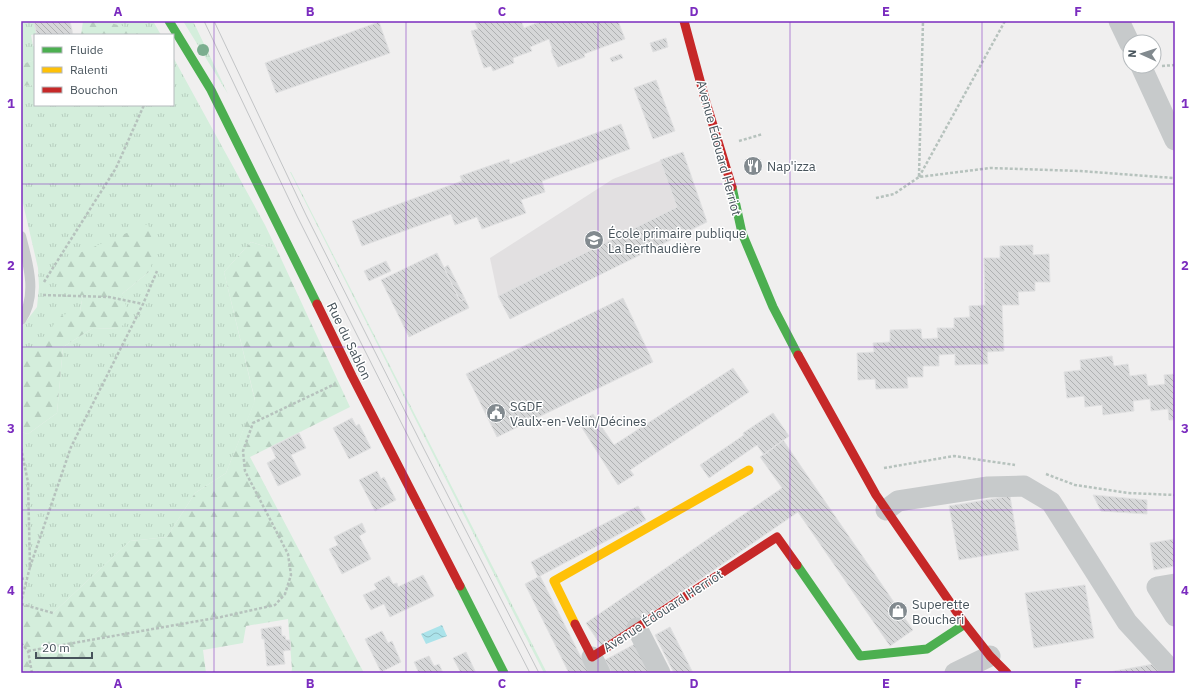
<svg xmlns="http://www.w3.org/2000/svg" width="1196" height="694" viewBox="0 0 1196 694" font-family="'IBM Plex Sans',sans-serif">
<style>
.education{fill:#e2e0e1}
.grass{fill:url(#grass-tufts)}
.forest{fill:url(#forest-firs)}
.water{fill:url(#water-waves)}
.building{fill:url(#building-back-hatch);stroke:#e1e1e2}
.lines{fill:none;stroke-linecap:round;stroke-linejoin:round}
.path{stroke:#b6c2bd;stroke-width:2.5;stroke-dasharray:3 2;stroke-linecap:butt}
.lane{stroke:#c7cacb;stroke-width:10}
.street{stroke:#c7cacb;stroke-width:21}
.fast{stroke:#4caf50;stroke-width:9}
.slow{stroke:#ffc107;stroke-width:9}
.jam{stroke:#c62828;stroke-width:9}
.tram{stroke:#c2c4c6;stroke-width:1}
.tree{fill:#7bae8f}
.grid{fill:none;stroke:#7b2cbf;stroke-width:1;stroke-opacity:0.55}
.labels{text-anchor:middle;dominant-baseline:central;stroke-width:3;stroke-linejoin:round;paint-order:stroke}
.street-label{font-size:13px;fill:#47535b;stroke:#fff}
.poi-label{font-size:13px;fill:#47535b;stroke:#fff;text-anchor:start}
.neatline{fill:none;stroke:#7b2cbf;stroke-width:1.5}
.grid-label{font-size:13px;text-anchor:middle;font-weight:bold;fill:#7b2cbf}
</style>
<defs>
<pattern id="grass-tufts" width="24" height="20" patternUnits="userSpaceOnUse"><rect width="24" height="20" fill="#d4eedc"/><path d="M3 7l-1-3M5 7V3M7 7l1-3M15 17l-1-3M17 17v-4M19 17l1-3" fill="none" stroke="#b7cebf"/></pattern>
<pattern id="forest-firs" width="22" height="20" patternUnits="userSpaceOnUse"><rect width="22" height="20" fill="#d4eedc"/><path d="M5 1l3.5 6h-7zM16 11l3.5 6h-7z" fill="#b7cebf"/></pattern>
<pattern id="water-waves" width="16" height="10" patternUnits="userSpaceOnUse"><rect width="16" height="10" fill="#abe3ea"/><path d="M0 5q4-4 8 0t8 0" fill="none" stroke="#8dbbc1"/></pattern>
<pattern id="building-back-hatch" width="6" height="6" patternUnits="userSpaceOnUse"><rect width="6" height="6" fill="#d6d7d8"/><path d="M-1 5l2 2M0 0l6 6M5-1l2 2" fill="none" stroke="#afb1b2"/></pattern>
</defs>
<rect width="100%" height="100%" fill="#f0efef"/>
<path class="education" d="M683 152 707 222 510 319 498 296 490 258 613 179Z"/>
<path class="grass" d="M21 21H43L35 23 36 34 31 35 33 46H35V60L25 63 21 61Z
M111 21H153L161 35H134V30L110 23Z
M183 21H193L228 94Z
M173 57 265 225 277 250 251 242 224 272 255 401 226 473 195 493 167 537 130 541 53 613 21 604V432L28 434 57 413 63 347 93 328 119 329 122 294 150 271 83 295 80 311 22 362 21 375V328L37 307 39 287 38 268 21 195V86L35 85V105H173Z
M290 172H291L547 673H544Z"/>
<path class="forest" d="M83 21H111V23L135 30 134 35H81Z
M35 60V85L21 86V61L25 63Z
M148 224 155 249 150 271 122 294 130 318 119 329 93 328 63 347 57 413 28 434 21 432V375L22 362 62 315 80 311 83 295 70 299 54 275 65 259Z
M251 242 277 250 350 407 250 457 364 673H291L292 669 288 619 246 626 243 643 203 650 206 673H21V604L53 613 130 541 167 537 195 493 226 473 255 400 224 272Z"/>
<path class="water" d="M442 625 447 636 426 644 421 634Z"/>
<path class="building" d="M43 21H70L73 35H37L34 23Z
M480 21H521L524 28 542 21H618L625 39 584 54 585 57 558 67 551 51 552 49 549 39 530 47 532 51 513 58 514 63 493 71 491 66 484 68 471 31 478 29 475 23Z
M379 22 390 53 276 93 265 63Z
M666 38 668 47 653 52 650 43Z
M621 54 623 58 612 62 610 58Z
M656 80 675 131 653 139 634 88Z
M621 124 630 149 542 181 545 192 521 200 526 213 482 229 477 217 455 225 451 214 362 246 352 221 462 181 460 176 509 159 510 164Z
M683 152 707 222 510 319 498 296 677 207 660 160Z
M1033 245V255L1049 254 1050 282H1035V291L1018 292 1019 305H1002L1004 351 987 352 988 364 955 365V354L939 355V366H923V377H907L908 388 876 389 875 379 858 380 857 353 874 352 873 343 890 342V330L921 329 922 339 938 338 937 328H954V318L970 317 969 306 985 305 984 258H1000V246Z
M437 253 460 301 465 299 469 308 409 337 381 280Z
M386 261 391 271 369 281 364 271Z
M448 265 465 299 460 301 444 268Z
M623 298 653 362 497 437 466 374Z
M1112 356 1114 366 1128 364 1130 376 1146 374 1148 386 1165 384 1164 375 1175 374V420H1169L1168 409 1151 411 1150 399 1133 401 1134 411 1103 415 1102 405 1085 407 1084 396 1067 398 1064 372 1081 370 1080 360Z
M733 368 749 392 630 470 634 475 618 485 579 423 593 414 614 445Z
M773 413 789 436 764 455 757 445 709 478 700 465 744 435 743 433Z
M352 418 356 426 359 424 371 448 349 459 333 428Z
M299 433 306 448 291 455 301 475 278 486 267 463 276 458 271 447Z
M783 440 913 630 890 646 798 512 602 647 586 623 782 488 760 457Z
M377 471 381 479 384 477 396 500 375 511 359 480Z
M1093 495 1147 500V514L1101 511Z
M1010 496 1019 550 959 560 949 506Z
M638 506 646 520 538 577 531 562Z
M362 523 366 532 359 536 371 559 342 574 329 549 338 545 334 537Z
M1175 539V566L1154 570 1150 543Z
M423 575 434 596 390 617 384 604 371 610 363 595 377 589 374 584 389 576 393 584 397 583 398 587Z
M540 576 589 673H569L525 584Z
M1085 585 1094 638 1034 648 1025 593Z
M281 626 282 636H285L286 640H290L291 650 283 651 285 664 267 666 264 639H262L261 629Z
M670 627 693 673H674L655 635Z
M382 631 388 643 392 641 401 662 381 672 365 639Z
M635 644 649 673H612L605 660Z
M466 652 476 673H461L453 658Z
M429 656 434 666 439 664 443 673H419L414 662Z
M1159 663 1160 673H1104Z"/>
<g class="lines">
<path class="path" d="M1162 66 1175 65
M739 141 763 134
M919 176 923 21
M919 177 1005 21
M876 198 894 194 919 177 990 168 1081 171 1173 178H1175
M44 282 116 168 144 105
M43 295 109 297 143 304
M21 448 28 482 30 567 21 602
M884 468 954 456 1015 465
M1046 474 1075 485 1128 493 1175 495
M30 567 71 447 143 304 157 271
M21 579 27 578
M21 604 53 613
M21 643 28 651 32 673
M28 651 221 617 275 605 285 594 291 575 288 554 245 471 243 451 253 423 335 384"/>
<path class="lane" d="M21 236C28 263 38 296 21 320"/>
<path class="street" d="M1119 21 1130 44
M1141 66 1175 140
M886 510 898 501 988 487 1024 486 1051 502 1127 622 1174 673
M1175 584 1157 587 1175 616
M637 628 660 673
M592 657 600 673
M955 673 990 656"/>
<path class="fast" d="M169 21 211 90 317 304
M732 187 742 233 773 307 798 355
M797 565 860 656 927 649 965 624
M460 586 504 673"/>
<path class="slow" d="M575 624 554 581 749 470"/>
<path class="jam" d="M684 21 705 99 732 187
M317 304 352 376 460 586
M798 355 876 495 965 624 990 656 1007 673
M575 624 592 657 777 537 797 565"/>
<path class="tram" d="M204 21 297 216 415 450 530 673
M214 21 306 215 424 449 539 673"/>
</g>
<circle class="tree" cx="203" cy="50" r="6"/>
<path class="grid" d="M214 21V673M406 21V673M598 21V673M790 21V673M982 21V673M21 184H1175M21 347H1175M21 510H1175"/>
<defs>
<g id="restaurant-disc" transform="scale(1)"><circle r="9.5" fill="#828a8f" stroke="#fff"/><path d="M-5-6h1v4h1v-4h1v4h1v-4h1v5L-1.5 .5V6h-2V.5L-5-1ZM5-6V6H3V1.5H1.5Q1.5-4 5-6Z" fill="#fff"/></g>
<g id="school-disc" transform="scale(1)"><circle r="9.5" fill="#828a8f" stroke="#fff"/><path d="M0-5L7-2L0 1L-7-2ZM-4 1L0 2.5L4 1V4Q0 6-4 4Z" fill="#fff"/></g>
<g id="civic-disc" transform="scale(1)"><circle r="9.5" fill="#828a8f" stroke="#fff"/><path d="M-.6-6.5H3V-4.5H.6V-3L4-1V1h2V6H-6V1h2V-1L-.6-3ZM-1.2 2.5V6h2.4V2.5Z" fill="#fff"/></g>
<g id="shop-disc" transform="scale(1)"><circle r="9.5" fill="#828a8f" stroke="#fff"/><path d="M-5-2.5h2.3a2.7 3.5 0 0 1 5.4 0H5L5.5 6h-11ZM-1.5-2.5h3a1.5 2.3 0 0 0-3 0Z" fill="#fff"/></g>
</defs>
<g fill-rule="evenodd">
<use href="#restaurant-disc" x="753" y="166"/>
<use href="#school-disc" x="594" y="240"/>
<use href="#civic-disc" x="496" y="413"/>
<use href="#shop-disc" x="898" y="611"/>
</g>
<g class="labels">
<g class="street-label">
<text transform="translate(719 148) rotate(75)">Avenue Édouard Herriot</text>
<text transform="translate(349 341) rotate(64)">Rue du Sablon</text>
<text transform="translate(663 611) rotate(-33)">Avenue Édouard Herriot</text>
</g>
<g class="poi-label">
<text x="767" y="166">Nap'izza</text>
<text x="608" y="233">École primaire publique<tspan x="608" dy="15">La Berthaudière</tspan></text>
<text x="510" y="406">SGDF<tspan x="510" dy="15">Vaulx-en-Velin/Décines</tspan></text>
<text x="912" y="604">Superette<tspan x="912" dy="15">Boucheri</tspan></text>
</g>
</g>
<rect width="1196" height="694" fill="none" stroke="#ffffff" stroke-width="44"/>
<rect x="34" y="34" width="140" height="72" fill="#ffffff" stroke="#b5babd"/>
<rect x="42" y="47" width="20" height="6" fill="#4caf50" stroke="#b5babd"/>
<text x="70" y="54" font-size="12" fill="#47535b">Fluide</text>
<rect x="42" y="67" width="20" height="6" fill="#ffc107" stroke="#b5babd"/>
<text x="70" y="74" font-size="12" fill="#47535b">Ralenti</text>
<rect x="42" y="87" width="20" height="6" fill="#c62828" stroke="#b5babd"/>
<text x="70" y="94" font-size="12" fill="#47535b">Bouchon</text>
<g transform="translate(1142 54) rotate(273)"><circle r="19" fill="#ffffff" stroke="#b5babd"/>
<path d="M0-3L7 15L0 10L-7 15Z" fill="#828a8f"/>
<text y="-6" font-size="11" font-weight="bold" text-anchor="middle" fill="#47535b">N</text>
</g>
<path d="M36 652v6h56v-6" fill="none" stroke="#47535b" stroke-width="2"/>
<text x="42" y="652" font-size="12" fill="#47535b" stroke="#ffffff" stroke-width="3" paint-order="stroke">20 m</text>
<rect x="22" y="22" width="1152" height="650" class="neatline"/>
<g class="grid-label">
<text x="118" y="16">A</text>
<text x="310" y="16">B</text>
<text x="502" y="16">C</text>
<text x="694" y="16">D</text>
<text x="886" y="16">E</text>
<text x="1078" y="16">F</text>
<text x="11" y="108">1</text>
<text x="1185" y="108">1</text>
<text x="11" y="270">2</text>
<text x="1185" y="270">2</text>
<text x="11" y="433">3</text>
<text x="1185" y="433">3</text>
<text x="11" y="595">4</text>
<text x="1185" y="595">4</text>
<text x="118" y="688">A</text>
<text x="310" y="688">B</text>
<text x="502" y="688">C</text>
<text x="694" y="688">D</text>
<text x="886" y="688">E</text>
<text x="1078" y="688">F</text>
</g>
</svg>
